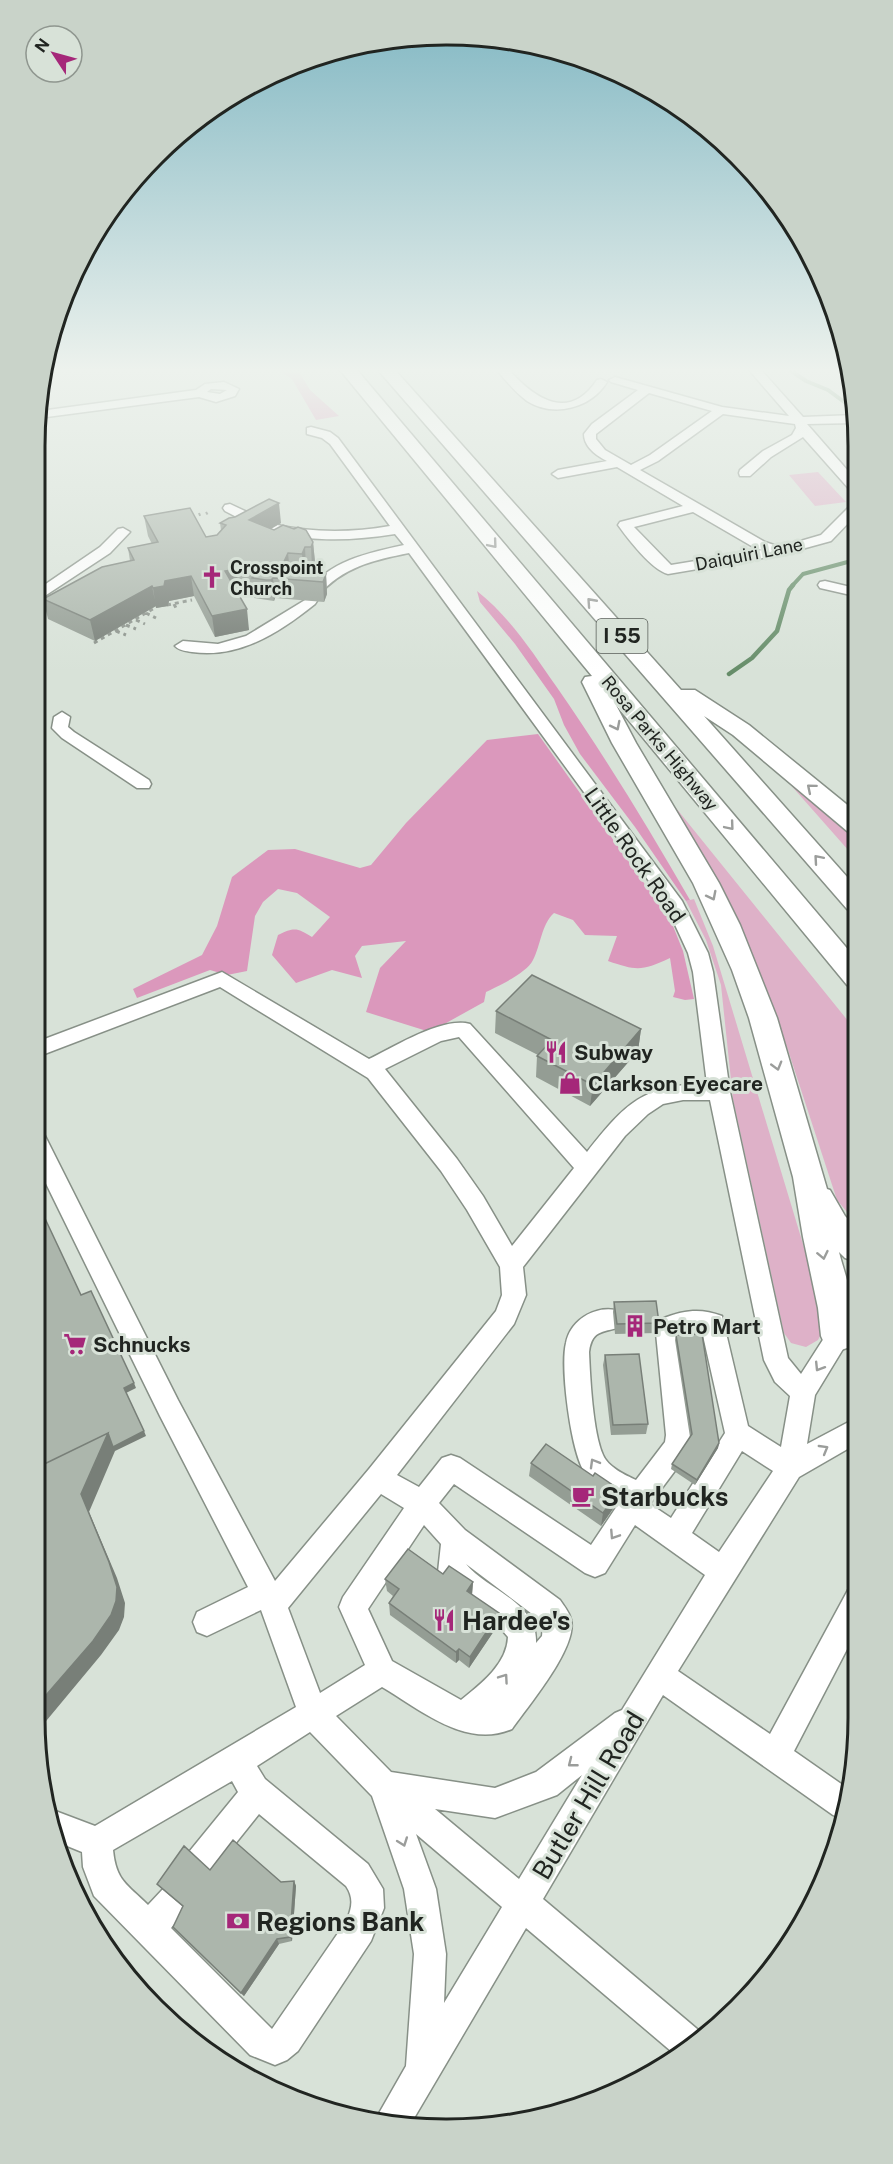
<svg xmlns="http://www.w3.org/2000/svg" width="893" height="2164" viewBox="0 0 893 2164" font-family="'Public Sans',sans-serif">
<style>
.green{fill:#deb1c8}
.forest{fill:#db98bc}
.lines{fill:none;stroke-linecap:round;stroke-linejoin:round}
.stream-far1{stroke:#668d69;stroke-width:4}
.stream{stroke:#668d69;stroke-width:4.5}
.minor-casing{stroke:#879087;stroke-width:3}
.highway-casing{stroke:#879087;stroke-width:3}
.path-far1{stroke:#8b928b;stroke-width:2;stroke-dasharray:3 3;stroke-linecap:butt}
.path{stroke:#8b928b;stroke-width:3;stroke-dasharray:4 4;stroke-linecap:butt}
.minor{fill:#fff;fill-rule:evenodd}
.highway{fill:#fff;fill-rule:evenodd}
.wall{fill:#949d94}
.shaded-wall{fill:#787f78}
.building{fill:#acb6ac;stroke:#787f78;stroke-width:1.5}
.oneway{stroke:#9b9d9b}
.labels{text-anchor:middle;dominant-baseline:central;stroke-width:6;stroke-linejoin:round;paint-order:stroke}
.far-street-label{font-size:18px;fill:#212521;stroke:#d8e2d8}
.far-poi-label{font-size:18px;font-weight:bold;fill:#212521;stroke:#d8e2d8;text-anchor:start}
.shield{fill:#d8e2d8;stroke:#585e58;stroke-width:1.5}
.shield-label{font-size:20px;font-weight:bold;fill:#212521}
.street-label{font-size:21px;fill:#212521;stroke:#d8e2d8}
.poi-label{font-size:21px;font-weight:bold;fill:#212521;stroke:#d8e2d8;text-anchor:start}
.near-poi-label{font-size:26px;font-weight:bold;fill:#212521;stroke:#d8e2d8;text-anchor:start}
.near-street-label{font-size:26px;fill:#212521;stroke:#d8e2d8}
.rim{fill:none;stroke:#212521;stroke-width:3}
</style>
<rect width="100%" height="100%" fill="#d8e2d8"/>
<path class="green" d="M818 472 846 502 815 506 789 475Z
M781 774 856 837V858L849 851Z
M676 808 857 1032V1224L837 1200 788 1050 743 930 721 887 671 809Z
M694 899 713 946 819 1297 825 1326 818 1340 806 1347 791 1343 784 1333 733 1099 721 985 706 940 686 901Z"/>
<path class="forest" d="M278 370H298L310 390 339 416 316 420 292 379Z
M477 591C510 617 533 653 556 686 604 755 648 827 690 900L686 901 635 827 580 754 564 725 554 699 515 644 480 602Z
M538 734 671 921 683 951 694 999 685 1000 673 997 675 991 670 958C642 971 637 971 608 961L617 936 585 935 573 920 554 913C541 925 541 945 533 960 527 973 498 986 486 992L484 1002 430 1032 366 1012 380 968 406 941 362 946 355 956 362 978 332 970 296 983 272 955 278 935C295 927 297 928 312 937L330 917 297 893 278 889 263 902 255 916 247 971 227 975 210 970 137 998 133 989 202 955 217 926 232 877 268 850 295 849 360 868 371 865 406 823 487 740Z"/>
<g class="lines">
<path class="stream-far1" d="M790 370 806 381 828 390 855 410
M792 586 803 574 855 560"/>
<path class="stream" d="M729 674 752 658 777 631 789 590 793 585"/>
<g class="minor-casing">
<path id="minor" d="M497 370H509C535 399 569 422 597 380L601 379 607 382C591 408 554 418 527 401 516 393 506 381 497 370Z
M749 370H761L803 417 855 415V423L807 424 855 479V491L850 490 803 437 771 457 750 476H740L739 473 740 470 763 451 792 435 796 428 795 424 723 414 658 461 640 470 765 542 780 547 821 535 850 506 855 505V516L831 541 780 555 668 574C652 570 628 539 618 525L620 522 683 506 617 467 558 478 552 474 558 470 607 461C597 456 584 447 584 434L592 424 638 390 611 382 609 380 615 377 722 407 789 416ZM649 393 712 411 650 455 631 465 605 450 596 439V434ZM693 512 755 548 762 550 671 565 634 527Z
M224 382 239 389 235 396 216 402 199 397 39 418 40 411 196 390 205 384ZM211 389 227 390 220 394 207 392Z
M311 427 330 432 338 438 682 901 708 953 713 972 730 1092 788 1358 801 1374 849 1299 857 1296V1326L815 1395 807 1444 858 1417V1443L799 1477 678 1671 770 1734 848 1590 858 1586V1628L794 1751 847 1788 842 1819 833 1815 663 1695 543 1899 703 2034 678 2057 526 1928 410 2125 392 2126 374 2122 406 2066 414 1954 404 1889 372 1796 310 1732 257 1766 265 1779 368 1864 383 1889 384 1908 371 1941 298 2051 287 2060 275 2065 250 2055 94 1896 83 1867 82 1852 55 1841 50 1809 95 1826 296 1707 261 1610 207 1636 197 1632 193 1622 197 1612 248 1587 160 1416 34 1159V1128L42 1130 178 1400 275 1581 369 1469 496 1311 502 1295 500 1267 467 1210 441 1171 368 1078 220 987 34 1058V1043L222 972 369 1059C394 1047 443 1016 470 1024L587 1152C625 1104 643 1084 707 1084L693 972 688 953 665 903 409 553C374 560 342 567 318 596H308L306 593C329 561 367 553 404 545L395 534C351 541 311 542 267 531L265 528 272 524C312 533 350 533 390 526L330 444 322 438 307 434V428ZM459 1037 574 1168 512 1246 483 1196 457 1159 385 1069 441 1041ZM683 1100H710L764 1360 775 1382 790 1396 781 1447 748 1426 722 1316C701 1308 685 1310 664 1318L656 1333 666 1435 665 1442 636 1480C625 1475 608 1467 603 1455 593 1433 590 1377 589 1352 592 1328 605 1333 623 1326L626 1319 623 1312C599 1303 571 1318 566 1343 560 1367 571 1453 585 1473 593 1486 608 1493 621 1500L591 1545 460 1458 451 1455 442 1458 419 1487 397 1475 514 1324 526 1295 523 1267 625 1136 648 1114 663 1104ZM702 1331 725 1433 671 1518 650 1504 686 1456 692 1435 680 1334ZM742 1451 773 1471 719 1552 692 1533ZM454 1484 585 1573 595 1577 605 1573 635 1525 705 1575 622 1710 615 1713 536 1772 495 1788 391 1772 336 1716 382 1687C421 1710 466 1749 512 1729 528 1706 578 1647 571 1620 570 1613 564 1606 560 1600L465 1530 439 1503ZM381 1494 404 1508 343 1597 339 1607 365 1665 320 1693 288 1608ZM424 1525 441 1544 438 1572 442 1582 495 1622 508 1637C507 1664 481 1684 461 1700L392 1661 368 1609ZM466 1564 540 1620 543 1625 542 1636 536 1643C538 1602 487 1590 466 1564ZM582 1775 519 1879 435 1809 495 1818 557 1795ZM232 1781 238 1792 189 1852 184 1863 189 1874 200 1879 211 1874 259 1814 346 1886C354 1898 352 1907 347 1920L272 2029 171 1928 185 1911 190 1900 185 1889 174 1884 163 1889 148 1905C127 1884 116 1881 113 1850ZM416 1834 502 1907 444 2003 446 1954 436 1889Z
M230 504 266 521 268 524 261 528 256 527 225 511 223 508 225 505Z
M123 528 130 532 110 553 34 603V592L100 547 118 529Z
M825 581 855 588V596L820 588 818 585 820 582Z
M310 597 315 598 317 601 315 604C280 632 239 659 192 652 186 651 180 651 175 646L183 641 218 644 246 636Z
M62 712 70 717 68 727 74 732 149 780 151 784 149 788H137L62 738 52 728 54 717Z"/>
</g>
<g class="highway-casing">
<path id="highway" d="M340 370H357L856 959 857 988 847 985 616 705 636 743 719 883 740 925 777 1018 827 1189 830 1190 845 1216 857 1228V1262L845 1258 839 1252C846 1280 863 1320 850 1347L838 1351 826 1347 821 1336 818 1308 803 1237 793 1177 749 1018 732 970 693 883 612 743 582 682 585 677 592 676Z
M378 370H395L681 690H695L749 725 856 812V833L847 831 733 735 704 716 856 887V912L847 909Z"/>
</g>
<path class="path-far1" d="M206 512 209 517
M199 513 201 518"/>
<path class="path" d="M174 604 177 610
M167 605 192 600
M146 613 156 618
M136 620 145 624
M126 625 136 629
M116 631 126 635
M94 643 156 607"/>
<use href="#minor" class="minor"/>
<use href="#highway" class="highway"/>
</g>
<path class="wall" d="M144 516 206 537 217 535 221 530 220 523H281L271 529 313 542 315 562 312 568 306 567 305 572 326 574 327 594 324 602 275 598 274 601 254 598V594L239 589 236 590 249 630 215 637 194 596 169 601 168 606 156 608V606L95 641 48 619 43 599 130 561 128 548 152 544 148 536Z
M496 1011 641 1029 638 1051 590 1106 536 1077 537 1056 538 1055 495 1033Z
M614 1302 659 1323 657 1333 615 1334 613 1312Z
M676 1335 719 1443 718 1448 695 1485 671 1469 672 1464 690 1437 675 1340Z
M605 1355 648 1424 646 1434 611 1435 603 1365Z
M531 1463 593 1476 620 1490 617 1503 601 1526 529 1476Z
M443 1574 473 1582 472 1594 498 1625 469 1668 459 1660 456 1663 390 1615 389 1603 393 1596 387 1591 385 1579Z
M210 1870 281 1882 294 1881 296 1886 292 1941 279 1944 244 1996 173 1927 183 1907 162 1889 157 1884Z"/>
<path class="shaded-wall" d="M279 503 281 523 251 540 249 520Z
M313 542 315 562 312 568 311 547Z
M305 547 306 567 304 574 302 554Z
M288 553 290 573 280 570Z
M236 569 239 589 228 591 225 571Z
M326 574 327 594 324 602 323 582Z
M191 576 194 596 169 601 168 606 156 608 153 588 165 581Z
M273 578 275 598 274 601 271 580Z
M152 586 156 606 95 641 90 620Z
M247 609 249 630 215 637 212 616Z
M641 1029 638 1051 590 1106 593 1085Z
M35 1194 43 1215 34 1218V1195Z
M134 1383 136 1388 126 1393 124 1388Z
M144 1431 146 1436 115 1451 89 1512 117 1578 125 1603 124 1617 119 1630 101 1655 37 1732 34 1718V1709L81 1494 108 1433Z
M719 1443 718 1448 695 1485 697 1480Z
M620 1490 617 1503 601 1526 603 1513Z
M473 1582 472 1595 467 1591Z
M499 1613 498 1625 469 1668 470 1657Z
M459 1649V1660L456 1663V1652Z
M294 1881 296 1886 292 1941 290 1937Z
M277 1939 279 1944 244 1996 241 1993Z"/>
<path class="building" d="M269 499 279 503 249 520 274 530 283 525 294 529 298 527 306 530 313 542 311 547H305L302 554 288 553 280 570 326 574 323 582 273 578 271 580H266L252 578 255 575 236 569 225 571 247 609 212 616 191 576 165 581 164 586 153 588 152 586 90 620 43 599 102 567 134 560 128 548 158 542 144 516 190 508 206 537 217 535 226 525 220 523 229 518 235 517Z
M532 975 641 1029 593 1085 537 1056 552 1040 496 1011Z
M41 1210 81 1295 91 1291 134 1383 124 1388 144 1431 113 1447 108 1433 34 1469V1212Z
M656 1301 659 1323 617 1324 614 1302Z
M702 1334 719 1443 697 1480 672 1464 692 1434 676 1335Z
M639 1354 648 1424 613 1425 605 1355Z
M108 1433 81 1494 109 1562 117 1587 116 1601 111 1615 93 1641 34 1709V1469Z
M546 1444 593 1476 595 1473 620 1490 603 1513 531 1463Z
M408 1549 443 1574 449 1566 473 1582 467 1591 499 1613 470 1657 459 1649 456 1652 389 1603 399 1589 385 1579Z
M233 1840 281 1882 294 1881 290 1937 277 1939 241 1993 173 1927 183 1906 157 1884 184 1846 210 1870Z"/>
<defs><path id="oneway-chevron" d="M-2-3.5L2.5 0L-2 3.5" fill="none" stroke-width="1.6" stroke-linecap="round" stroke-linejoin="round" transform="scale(1.5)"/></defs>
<g class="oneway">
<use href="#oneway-chevron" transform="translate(493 544) rotate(50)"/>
<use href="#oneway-chevron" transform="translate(591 602) rotate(-132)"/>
<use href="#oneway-chevron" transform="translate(616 726) rotate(63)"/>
<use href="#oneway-chevron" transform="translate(811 788) rotate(-140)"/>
<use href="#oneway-chevron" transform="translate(730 826) rotate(50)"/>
<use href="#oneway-chevron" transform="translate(818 859) rotate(-131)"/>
<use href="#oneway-chevron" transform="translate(712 896) rotate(63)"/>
<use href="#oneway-chevron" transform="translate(777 1066) rotate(74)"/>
<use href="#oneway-chevron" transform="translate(823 1255) rotate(78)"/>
<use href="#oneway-chevron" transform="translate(819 1367) rotate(122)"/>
<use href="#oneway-chevron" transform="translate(824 1449) rotate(-30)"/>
<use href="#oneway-chevron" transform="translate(594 1463) rotate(-120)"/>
<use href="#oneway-chevron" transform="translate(614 1535) rotate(123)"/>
<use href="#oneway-chevron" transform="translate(504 1678) rotate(-55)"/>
<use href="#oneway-chevron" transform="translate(572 1763) rotate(142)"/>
<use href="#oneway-chevron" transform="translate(403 1842) rotate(70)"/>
</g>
<linearGradient id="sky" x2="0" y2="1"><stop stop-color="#7fb6c2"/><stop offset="0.55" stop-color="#edf2ed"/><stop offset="1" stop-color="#edf2ed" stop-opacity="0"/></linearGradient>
<rect width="893" height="673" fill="url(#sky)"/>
<defs>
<g id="church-bare" transform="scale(1.8)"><path d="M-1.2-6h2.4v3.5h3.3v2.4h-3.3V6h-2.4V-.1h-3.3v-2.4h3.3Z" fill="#a52779" stroke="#d8e2d8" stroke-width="2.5" paint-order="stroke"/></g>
<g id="restaurant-bare" transform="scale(1.8)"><path d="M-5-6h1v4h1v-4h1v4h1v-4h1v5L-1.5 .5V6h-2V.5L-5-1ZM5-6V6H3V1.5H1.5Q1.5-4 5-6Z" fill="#a52779" stroke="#d8e2d8" stroke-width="2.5" paint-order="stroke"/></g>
<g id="shop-bare" transform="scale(1.8)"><path d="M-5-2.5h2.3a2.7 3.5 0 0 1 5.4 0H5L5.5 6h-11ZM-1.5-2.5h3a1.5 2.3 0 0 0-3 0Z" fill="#a52779" stroke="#d8e2d8" stroke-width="2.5" paint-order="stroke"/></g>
<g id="building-bare" transform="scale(1.8)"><path d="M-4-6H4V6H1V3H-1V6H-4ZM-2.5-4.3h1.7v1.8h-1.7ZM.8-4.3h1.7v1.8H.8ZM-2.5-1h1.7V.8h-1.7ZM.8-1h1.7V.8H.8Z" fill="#a52779" stroke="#d8e2d8" stroke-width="2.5" paint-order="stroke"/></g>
<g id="supermarket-bare" transform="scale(1.8)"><path d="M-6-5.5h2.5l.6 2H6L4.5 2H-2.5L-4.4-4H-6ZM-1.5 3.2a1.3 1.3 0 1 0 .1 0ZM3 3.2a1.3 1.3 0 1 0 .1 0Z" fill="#a52779" stroke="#d8e2d8" stroke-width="2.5" paint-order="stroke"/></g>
<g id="cafe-bare" transform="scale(1.8)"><path d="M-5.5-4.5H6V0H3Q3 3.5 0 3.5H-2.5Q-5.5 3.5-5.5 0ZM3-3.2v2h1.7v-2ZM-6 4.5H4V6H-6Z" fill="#a52779" stroke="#d8e2d8" stroke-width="2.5" paint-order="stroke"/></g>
<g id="bank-bare" transform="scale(1.8)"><path d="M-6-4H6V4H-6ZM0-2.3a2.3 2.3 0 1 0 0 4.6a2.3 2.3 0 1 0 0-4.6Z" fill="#a52779" stroke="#d8e2d8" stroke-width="2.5" paint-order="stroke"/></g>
</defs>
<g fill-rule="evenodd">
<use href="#church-bare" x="212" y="577"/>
<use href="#restaurant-bare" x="556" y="1052"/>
<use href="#shop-bare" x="570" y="1083"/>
<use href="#building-bare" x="635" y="1326"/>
<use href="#supermarket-bare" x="75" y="1344"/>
<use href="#cafe-bare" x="583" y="1496"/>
<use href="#restaurant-bare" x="444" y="1620"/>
<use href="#bank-bare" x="238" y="1921"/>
</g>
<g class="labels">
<g class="far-street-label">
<text transform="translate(749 554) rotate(-11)">Daiquiri Lane</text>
<text transform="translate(660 743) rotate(50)">Rosa Parks Highway</text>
</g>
<g class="far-poi-label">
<text x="230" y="567">Crosspoint<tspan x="230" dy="21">Church</tspan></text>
</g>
<rect class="shield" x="596.5" y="619" width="51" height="34" rx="4.5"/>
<g class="shield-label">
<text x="622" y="636">I 55</text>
</g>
<g class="street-label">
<text transform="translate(635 855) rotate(55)">Little Rock Road</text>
</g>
<g class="poi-label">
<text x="574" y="1052">Subway</text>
<text x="588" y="1083">Clarkson Eyecare</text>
<text x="653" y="1326">Petro Mart</text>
<text x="93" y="1344">Schnucks</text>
</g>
<g class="near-poi-label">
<text x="601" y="1496">Starbucks</text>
<text x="462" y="1620">Hardee's</text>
<text x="256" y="1921">Regions Bank</text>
</g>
<g class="near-street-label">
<text transform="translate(588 1795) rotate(-59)">Butler Hill Road</text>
</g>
</g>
<path d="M0 0H893V2164H0ZM446 45H447A401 401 0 0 1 848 446V1718A401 401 0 0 1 447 2119H446A401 401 0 0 1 45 1718V446A401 401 0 0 1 446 45Z" fill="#c9d3c9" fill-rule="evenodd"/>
<path class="rim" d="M446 45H447A401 401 0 0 1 848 446V1718A401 401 0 0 1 447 2119H446A401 401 0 0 1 45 1718V446A401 401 0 0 1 446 45Z"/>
<g transform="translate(54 54) rotate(306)"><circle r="28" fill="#d8e2d8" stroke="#8f968f" stroke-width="1.5"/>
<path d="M0-4.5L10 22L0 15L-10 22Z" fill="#a52779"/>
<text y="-9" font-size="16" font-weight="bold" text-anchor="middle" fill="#212521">N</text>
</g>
</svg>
